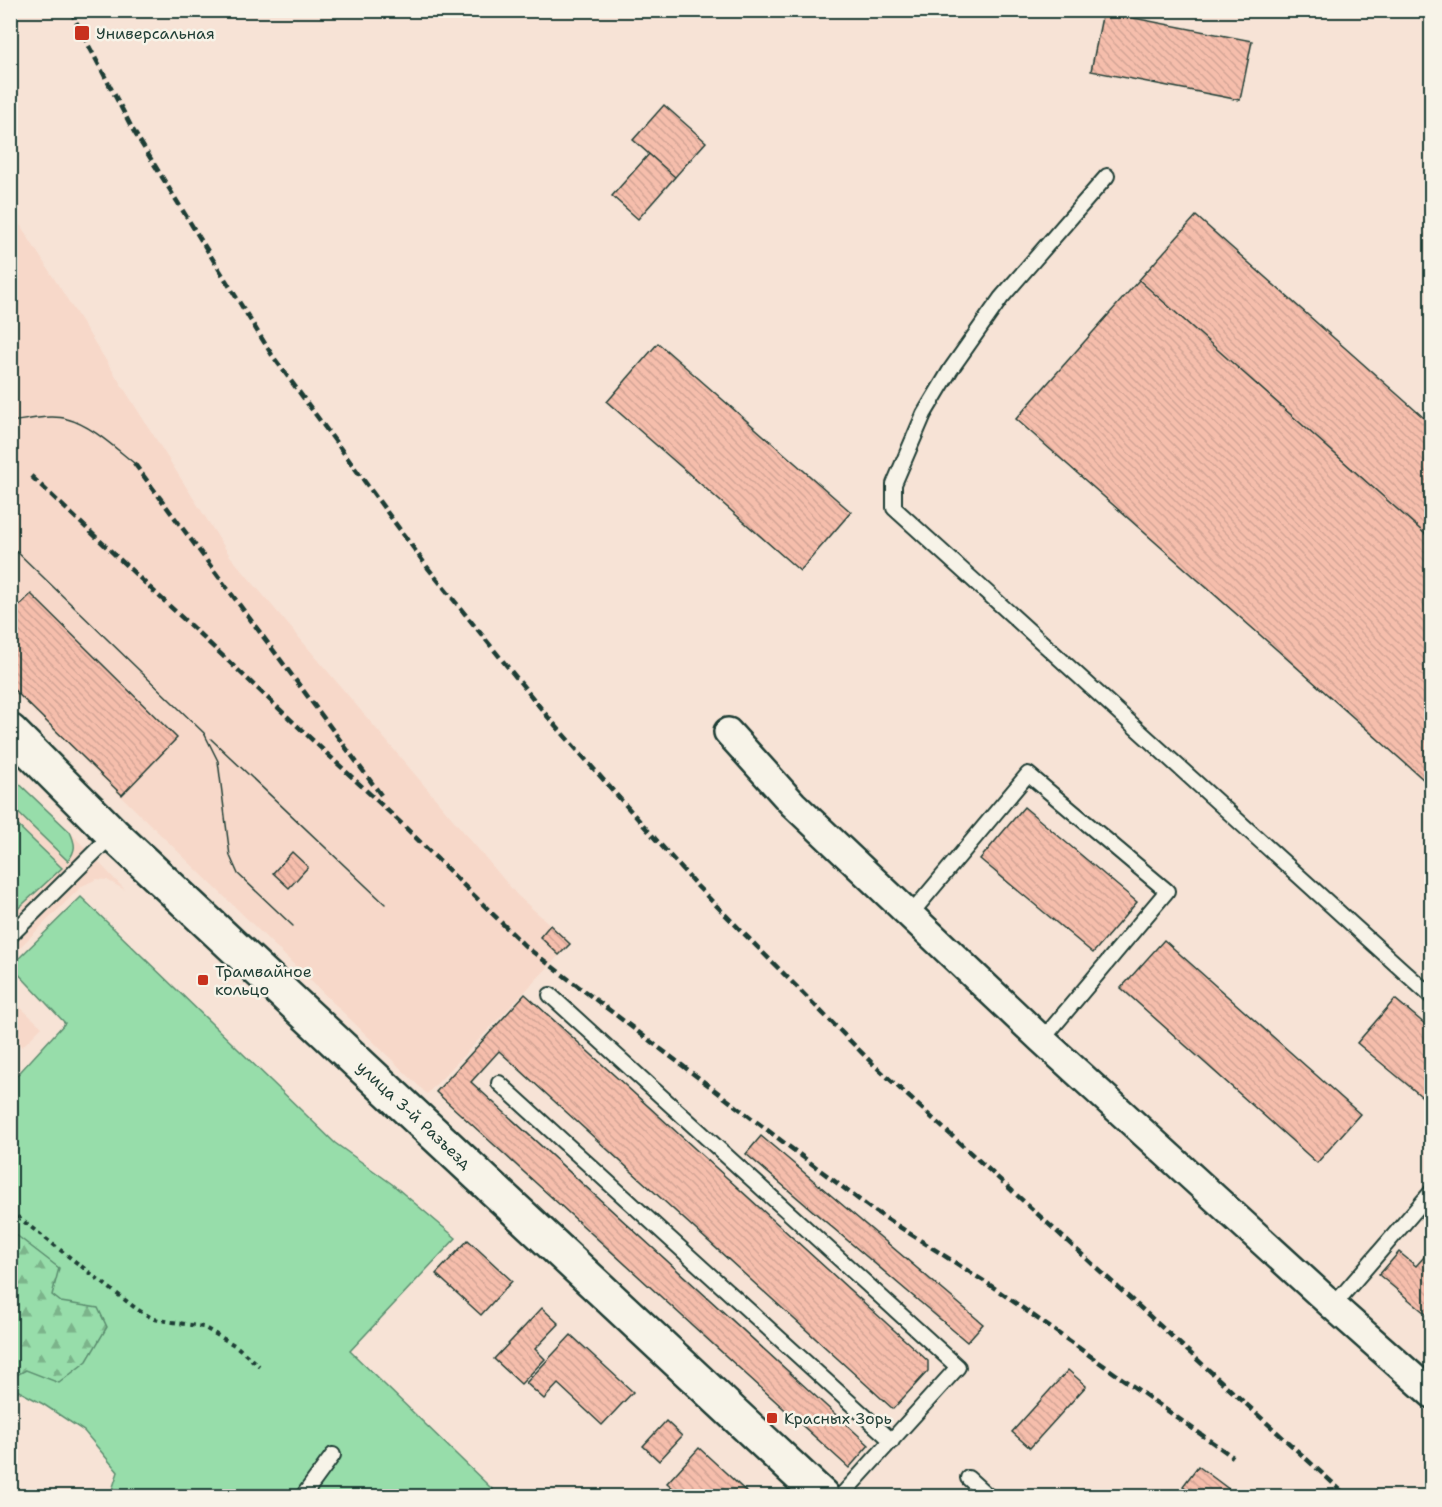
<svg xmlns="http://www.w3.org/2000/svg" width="1442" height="1507" viewBox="0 0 1442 1507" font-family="'Shantell Sans',sans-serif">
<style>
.built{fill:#f7d8c9}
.grass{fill:#97ddaa;stroke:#5b8d6f;stroke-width:1.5}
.forest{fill:url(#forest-firs);stroke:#5b8d6f;stroke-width:1.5}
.building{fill:url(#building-back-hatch);stroke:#1f3d34;stroke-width:1.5}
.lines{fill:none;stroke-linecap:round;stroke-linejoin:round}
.lane-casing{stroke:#1f3d34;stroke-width:18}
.street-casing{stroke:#1f3d34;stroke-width:32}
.secondary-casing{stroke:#1f3d34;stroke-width:38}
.path{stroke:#1f3d34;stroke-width:4;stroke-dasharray:4.5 4.5;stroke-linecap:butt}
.lane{stroke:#f7f3e8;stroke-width:14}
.street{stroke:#f7f3e8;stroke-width:27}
.secondary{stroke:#f7f3e8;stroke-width:33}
.tram{stroke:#1f3d34;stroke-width:1.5}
.rail{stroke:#1f3d34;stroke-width:4.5;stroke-dasharray:9 4.5;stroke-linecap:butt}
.poi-dot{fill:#c8321e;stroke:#f7f3e8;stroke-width:2}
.labels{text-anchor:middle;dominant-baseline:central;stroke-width:5;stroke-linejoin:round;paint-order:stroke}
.poi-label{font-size:16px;fill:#1f3d34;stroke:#f7f3e8;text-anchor:start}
.street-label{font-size:16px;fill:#1f3d34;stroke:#f7f3e8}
</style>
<defs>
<pattern id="forest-firs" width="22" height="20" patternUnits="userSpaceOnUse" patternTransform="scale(1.5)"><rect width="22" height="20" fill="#97ddaa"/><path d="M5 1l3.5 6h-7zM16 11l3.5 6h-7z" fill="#7bb48b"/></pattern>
<pattern id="building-back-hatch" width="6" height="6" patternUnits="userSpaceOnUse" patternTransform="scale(1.5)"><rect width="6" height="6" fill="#f6beac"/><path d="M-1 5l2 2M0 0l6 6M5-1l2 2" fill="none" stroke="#d2a495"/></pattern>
</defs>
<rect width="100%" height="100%" fill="#f7e3d6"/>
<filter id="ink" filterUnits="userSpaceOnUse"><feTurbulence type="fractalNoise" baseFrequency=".0167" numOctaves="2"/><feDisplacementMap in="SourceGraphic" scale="12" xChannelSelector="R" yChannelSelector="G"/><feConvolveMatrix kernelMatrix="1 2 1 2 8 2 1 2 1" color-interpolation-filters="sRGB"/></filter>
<g filter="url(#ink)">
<path class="built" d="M10 209 230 556 517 895 571 943 427 1094 11 689Z
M11 775 70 832 125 890 107 880 97 879 82 886 11 956Z
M10 998 42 1027 22 1047 11 1036Z"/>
<path class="grass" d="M11 776 70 832C76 845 76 850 68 861L11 806Z
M11 819 62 868 11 915Z
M81 897 335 1143 392 1184 456 1238 350 1351 493 1490 487 1496H110L118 1472 84 1431 43 1404 11 1387 10 1083 65 1023 11 966Z"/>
<path class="forest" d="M11 1231 59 1268 52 1295 61 1302 98 1308 107 1327 87 1361 59 1383 26 1370 11 1378Z"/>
<path class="building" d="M1103 12 1252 41 1240 100 1091 71Z
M664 105 706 142 675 177 633 140Z
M649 154 675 177 638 219 612 196Z
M1196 216 1432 425V540L1139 280Z
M1139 280 1432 540V787L1016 419Z
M658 343 851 512 800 571 607 402Z
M31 594 177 738 122 795 10 686V615Z
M1024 807 1137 902 1093 953 980 859Z
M292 852 308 867 289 888 273 873Z
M550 925 570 944 559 955 540 937Z
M1164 940 1360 1114 1317 1163 1121 988Z
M525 994 928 1361V1371L893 1409 499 1051 471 1082 869 1445 849 1468 436 1092Z
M1395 999 1432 1030V1105L1357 1043Z
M761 1136 983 1324 967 1342 746 1154Z
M468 1240 512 1281 481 1315 436 1274Z
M1432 1248V1319L1379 1275 1399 1252 1416 1266Z
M542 1308 559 1324 535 1349 545 1359 521 1384 494 1359Z
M571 1335 633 1392 602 1425 558 1384 544 1399 526 1383Z
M1068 1370 1086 1386 1030 1448 1012 1432Z
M666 1421 682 1436 659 1461 643 1446Z
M699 1448 751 1496H682L667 1483Z
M1198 1466 1238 1496H1197L1183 1486Z"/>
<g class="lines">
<g class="lane-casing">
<path id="lane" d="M1107 176 1001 298 951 369 924 414 894 484V508L1432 997
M910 915 1028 774 1167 891 1042 1040
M10 936 113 834
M550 995 958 1367 841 1496
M499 1083 892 1441
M1333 1306 1432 1191
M968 1478 988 1496
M303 1496 333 1455"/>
</g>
<g class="street-casing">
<path id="street" d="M728 732 793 804 1042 1040 1333 1306 1432 1394"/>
</g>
<g class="secondary-casing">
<path id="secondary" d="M10 731 113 834 822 1496"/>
</g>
<path class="path" d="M10 1211 138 1310 154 1319 203 1327 236 1346 259 1366"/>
<use href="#lane" class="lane"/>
<use href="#street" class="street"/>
<use href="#secondary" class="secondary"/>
<path class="tram" d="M10 422C26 420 52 414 67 419 91 425 115 448 134 463
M10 545 204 733 218 761 230 856 238 874 293 926
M211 739 385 904"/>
<path class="rail" d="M70 10 133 130 272 355 428 568 548 717 697 886 873 1064 1347 1496
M134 463 381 795
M31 476 402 824 525 946 870 1208 990 1285 1233 1457"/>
</g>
</g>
<g class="poi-dot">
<rect x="74" y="25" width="16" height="16" rx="3"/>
<rect x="197" y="974" width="12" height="12" rx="3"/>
<rect x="766" y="1412" width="12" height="12" rx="3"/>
</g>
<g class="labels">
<g class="poi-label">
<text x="96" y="33">Универсальная</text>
<text x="215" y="971">Трамвайное<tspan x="215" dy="18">кольцо</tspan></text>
<text x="784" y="1418">Красных Зорь</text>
</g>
<g class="street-label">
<text transform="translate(414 1115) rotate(43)">улица 3-й Разъезд</text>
</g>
</g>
<rect width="1442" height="1507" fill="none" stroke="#f7f3e8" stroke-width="36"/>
<rect x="18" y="18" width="1406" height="1471" fill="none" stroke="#1f3d34" stroke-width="2" filter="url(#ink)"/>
</svg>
